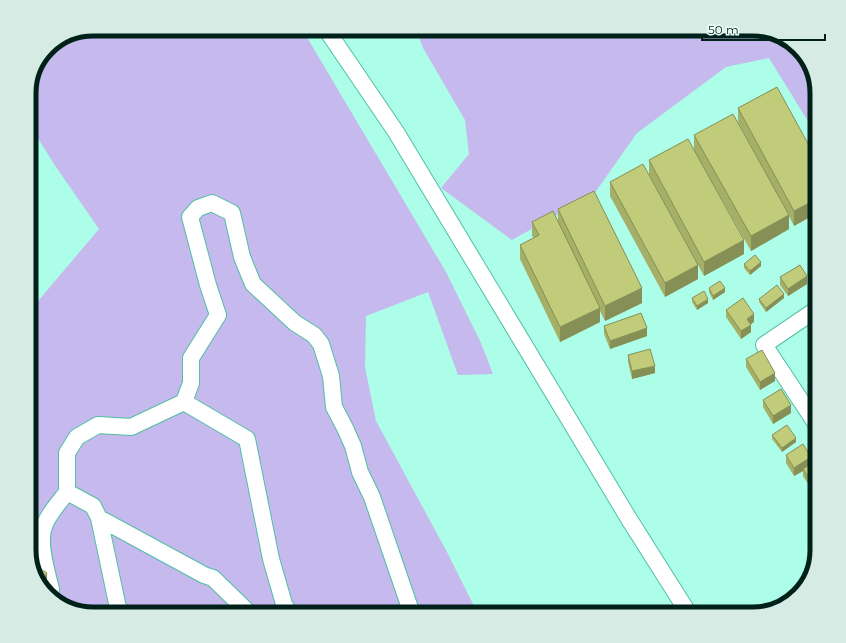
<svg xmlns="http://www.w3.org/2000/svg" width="846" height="643" viewBox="0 0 846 643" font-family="Montserrat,sans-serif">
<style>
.green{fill:#c5b9ed}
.water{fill:#5abea6;stroke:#3f8f7c}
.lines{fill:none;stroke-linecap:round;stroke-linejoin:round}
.minor-casing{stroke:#51bea5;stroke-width:18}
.minor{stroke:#fff;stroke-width:16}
.wall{fill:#a5af68}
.shaded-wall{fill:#868f55}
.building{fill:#c0cc79;stroke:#868f55}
.rim{fill:none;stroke:#002119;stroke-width:5}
</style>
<rect width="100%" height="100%" fill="#acfee8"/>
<path class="green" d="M93 29H302L446 272 481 343 493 374 458 375 428 292 366 316 365 367 376 421 447 552 478 614H93L54 601 36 578 29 554V306L33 307 99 229 56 167 29 124V89L51 45Z
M416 29H753L792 42 810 65 817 93V136L769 58 726 67 637 133 594 194 512 240 441 188 469 154 465 120 423 48Z"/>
<path class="water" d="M29 143C33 153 40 164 29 172Z"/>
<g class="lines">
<g class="minor-casing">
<path id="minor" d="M326 29 396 132 629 519 689 614
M817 309 764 345 817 425
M184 402 191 383V358L218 315 208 285 190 217 198 208 212 203 232 213 242 257 253 284 295 323 314 335 321 344 331 376 334 407 345 428 353 446 360 472 372 497 412 614
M99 518 93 506 67 492V453L77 437 98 425 131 427 184 402 247 439 271 559 284 604 290 614
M48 593 51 589C47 573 39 546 43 530 46 516 59 503 67 492
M125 614 118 608 99 518 204 575 213 578 250 614"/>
</g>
<use href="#minor" class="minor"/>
</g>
<path class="wall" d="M738 108 817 160V213L794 226 789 216V229L751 251 694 150V135L772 185 738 122Z
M649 160 744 254 704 276 649 175Z
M610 182 698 279 665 297 610 196Z
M558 209 642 303 605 321 600 311V322L560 342 520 259V245L534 238 532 236V222L558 220Z
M817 251V274L810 263V256Z
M744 264 761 266 750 275 744 268Z
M780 277 807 284 788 296 780 285Z
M709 288 725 292 713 300 709 292Z
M692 298 708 303 697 310 692 302Z
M784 298 766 312 759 302V299Z
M726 310 754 322 750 324 751 332 741 339 726 317Z
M604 326 647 336 610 349 604 334Z
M628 355 655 373 632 379 628 362Z
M746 359 775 381 760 390 746 367Z
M763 400 791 413 773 424 763 407Z
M772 435 796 442 782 452 772 439Z
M786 455 811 463H817V498L803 476V471L794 476 786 463Z"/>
<path class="shaded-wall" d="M817 199V213L794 226V211Z
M789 215V229L751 251V236Z
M744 240V254L704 276V262Z
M761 262V266L750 275V271Z
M698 265V279L665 297V283Z
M807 276V284L788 296V289Z
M642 288V303L605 321V306Z
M725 288V292L713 300V296Z
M784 294V298L766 312V308Z
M708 299V303L697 310V306Z
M600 308V322L560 342V327Z
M754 314V322L747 327V319Z
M751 325V332L741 339V331Z
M647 328V336L610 349V341Z
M655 366V373L632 379V371Z
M775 373V381L760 390V382Z
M791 405V413L773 424V416Z
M796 438V442L782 452V448Z
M811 457V465L803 469V471L794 476V468Z
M47 573V581L43 587 40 584Z"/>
<path class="building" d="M777 87 817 160V199L794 211 738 108Z
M733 114 789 215 751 236 694 135Z
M688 139 744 240 704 262 649 160Z
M643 164 698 265 665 283 610 182Z
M594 191 642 288 605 306 558 209Z
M553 211 600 308 560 327 520 245 539 235 532 222Z
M817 251V267L810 256Z
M755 255 761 262 750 271 744 264Z
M800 265 807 276 788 289 780 277Z
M720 281 725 288 713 296 709 288Z
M777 285 784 294 766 308 759 299Z
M704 291 708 299 697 306 692 298Z
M743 298 754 314 747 319 751 325 741 331 726 310Z
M641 313 647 328 610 341 604 326Z
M650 349 655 366 632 371 628 355Z
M762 350 775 373 760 382 746 359Z
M781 389 791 405 773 416 763 400Z
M787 425 796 438 782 448 772 435Z
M803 444 811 457 794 468 786 455Z
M815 461 817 463V491L803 469Z
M32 564 47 573 40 584 36 578Z"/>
<path d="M0 0H846V643H0ZM93 36H753A57 57 0 0 1 810 93V550A57 57 0 0 1 753 607H93A57 57 0 0 1 36 550V93A57 57 0 0 1 93 36Z" fill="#d7ebe5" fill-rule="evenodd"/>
<path class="rim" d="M93 36H753A57 57 0 0 1 810 93V550A57 57 0 0 1 753 607H93A57 57 0 0 1 36 550V93A57 57 0 0 1 93 36Z"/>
<path d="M702 34v6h123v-6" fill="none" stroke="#002119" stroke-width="2"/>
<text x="708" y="34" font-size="12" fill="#002119" stroke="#eafdf7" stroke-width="3" paint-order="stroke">50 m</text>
</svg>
